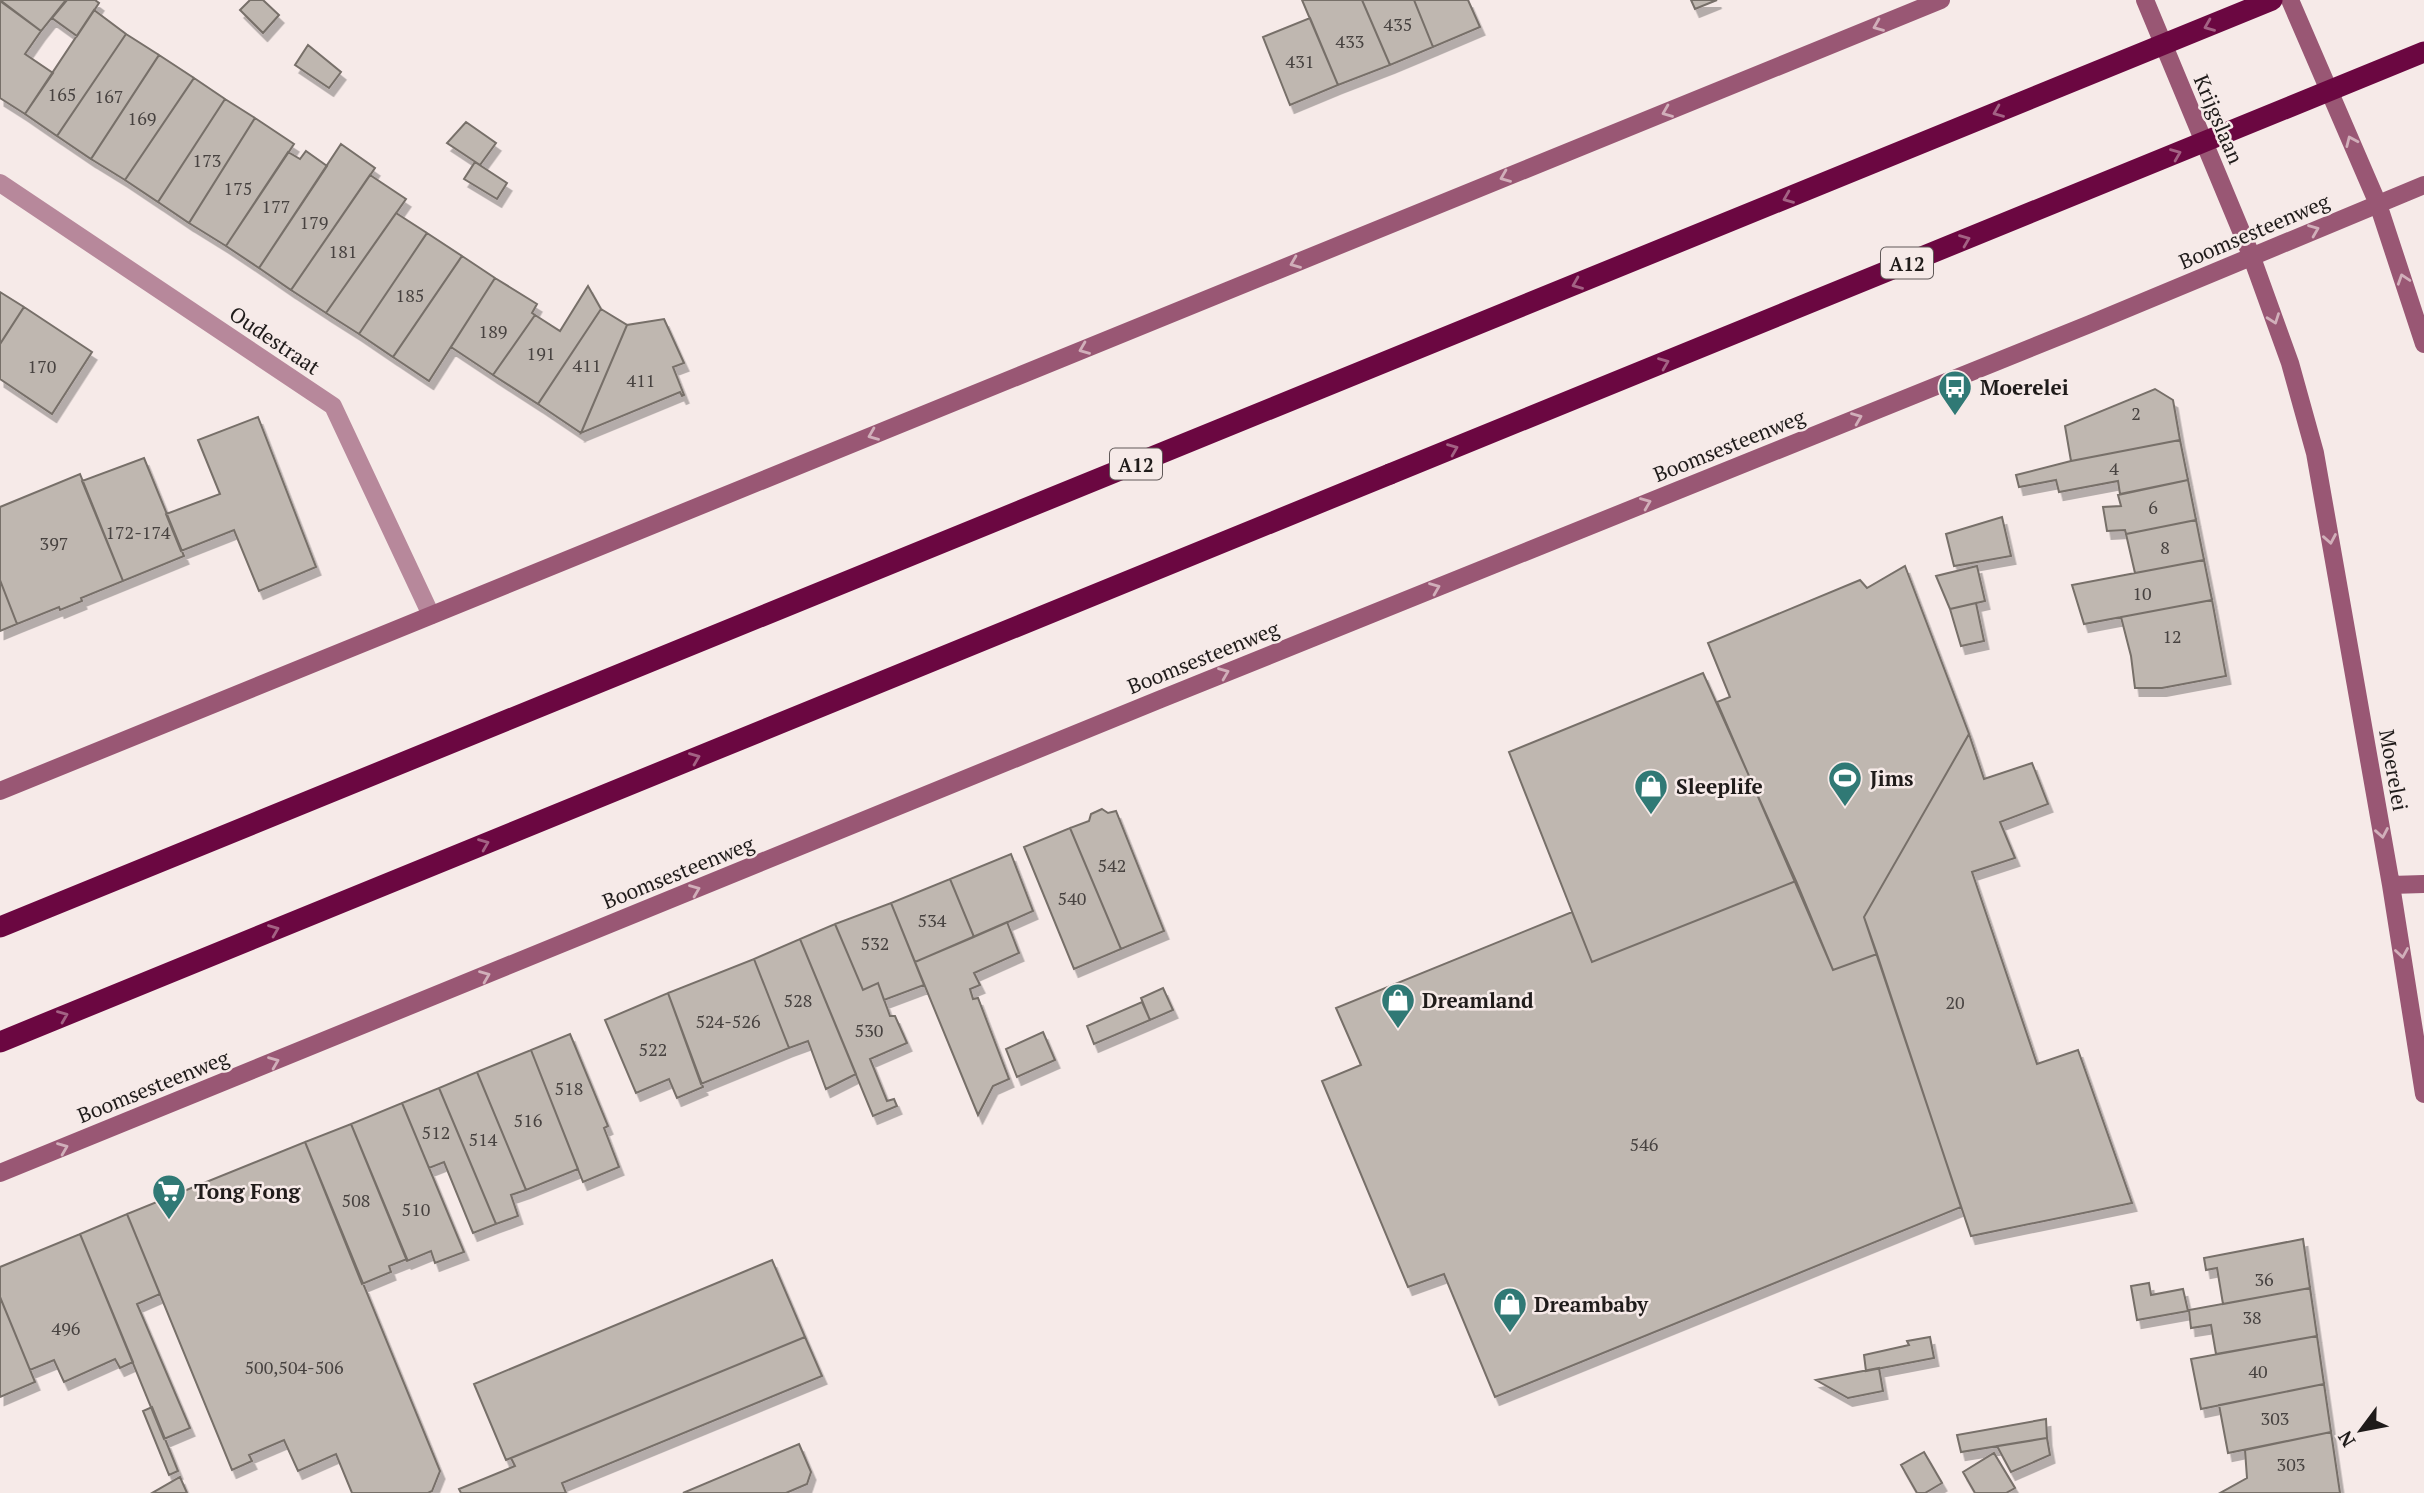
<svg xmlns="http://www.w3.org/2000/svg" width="2424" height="1493" viewBox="0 0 2424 1493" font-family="'PT Serif',serif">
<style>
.building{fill:#bfb7b0;stroke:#776f69;stroke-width:2;filter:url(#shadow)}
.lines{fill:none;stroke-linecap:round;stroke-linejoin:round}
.street{stroke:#b7889b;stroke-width:18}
.secondary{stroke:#995774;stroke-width:18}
.highway{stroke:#6b0741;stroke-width:21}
.highway-bridge{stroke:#6b0741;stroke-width:21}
.oneway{stroke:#d1afba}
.oneway2{stroke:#a36284}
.labels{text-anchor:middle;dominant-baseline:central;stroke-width:5;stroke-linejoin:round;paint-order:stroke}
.number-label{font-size:18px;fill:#474240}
.shield{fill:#f6eae8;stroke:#605958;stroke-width:2}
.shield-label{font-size:19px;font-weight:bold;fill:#1f1b1a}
.street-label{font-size:21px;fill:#1f1b1a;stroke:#f6eae8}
.poi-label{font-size:21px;font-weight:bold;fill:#1f1b1a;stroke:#f6eae8;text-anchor:start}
</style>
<defs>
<filter id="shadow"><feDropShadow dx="4.5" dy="8" stdDeviation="0" flood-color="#0004"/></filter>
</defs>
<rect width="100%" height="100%" fill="#f6eae8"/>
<path class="building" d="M0 0H64L65 1 41 31Z
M67 0H95L99 3 77 36 52 18Z
M250 0H263L279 15 263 33 240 10Z
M1302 0H1362L1390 65 1338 85Z
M1362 0H1414L1433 47 1390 65Z
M1414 0H1468L1480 27 1433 47Z
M1691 0H1717L1695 9Z
M0 1 41 31 25 54 53 73 25 114 0 98Z
M94 10 126 34 57 136 25 114Z
M1310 18 1338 85 1290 105 1263 37Z
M126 34 159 55 91 159 57 136Z
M308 45 341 72 329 88 295 65Z
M159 55 194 78 125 180 91 159Z
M194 78 225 99 158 202 125 180Z
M225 99 255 118 189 223 158 202Z
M255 118 294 144 226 246 189 223Z
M466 122 496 143 480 165 447 143Z
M341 144 375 168 291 290 259 268Z
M306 151 327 166 259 268 226 246 288 152 300 159Z
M475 162 507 183 497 199 464 179Z
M370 175 406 199 326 313 291 290Z
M396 213 427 233 359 334 326 313Z
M427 233 462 256 393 357 359 334Z
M462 256 495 278 429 381 393 357Z
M495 278 537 304 532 313 535 315 493 375 451 347Z
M588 286 601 309 538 404 493 375 535 315 560 331Z
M0 292 24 307 0 344Z
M24 307 92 352 52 414 0 379V344Z
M601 309 627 325 581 433 538 404Z
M664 319 684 363 673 367 684 395 682 396 680 392 581 433 627 325Z
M2155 389 2173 400 2180 440 2071 461 2065 426Z
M258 417 316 567 259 591 234 530 181 551 166 514 220 494 198 440Z
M2180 440 2188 480 2120 494 2118 481 2059 492 2056 480 2019 487 2016 475 2071 461Z
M144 458 184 556 123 581 82 481Z
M80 474 123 581 81 598 82 601 60 610 59 607 17 624 0 580V507Z
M2188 480 2196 520 2126 534 2125 530 2107 531 2103 507 2121 506 2118 495Z
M2002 517 2011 556 1954 566 1946 534Z
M2196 520 2204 560 2135 573 2126 534Z
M2204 560 2212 600 2084 624 2072 585Z
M1905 566 1969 734 1864 917 1877 954 1833 970 1717 702 1730 697 1708 643 1860 580 1867 588Z
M1977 566 1985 601 1950 609 1936 576Z
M0 580 17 624 0 631Z
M2212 600 2226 676 2162 688H2135L2131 656 2121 617Z
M1976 603 1984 641 1961 646 1950 609Z
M1703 673 1796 881 1592 962 1509 752Z
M1969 734 1984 779 2032 763 2048 804 2000 822 2015 858 1972 872 2037 1064 2078 1050 2132 1203 1971 1236 1864 917Z
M1102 809 1108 813 1116 811 1164 931 1121 949 1070 828 1089 821 1091 814Z
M1070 828 1121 949 1074 969 1024 847Z
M1011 854 1033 911 974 937 950 879Z
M950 879 974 937 915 962 891 903Z
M1796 881 1833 970 1877 954 1961 1207 1495 1397 1444 1274 1408 1287 1322 1081 1361 1065 1336 1008 1572 912 1592 962Z
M891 903 924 985 884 1000 878 983 863 990 835 924Z
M1007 922 1019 953 974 973 980 985 970 989 973 999 978 998 1009 1079 993 1086 978 1115 915 962Z
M835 924 863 990 878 983 890 1016H895L907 1043 870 1059 887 1101 894 1099 897 1106 873 1116 800 939Z
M800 939 856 1074 826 1089 808 1041 789 1048 754 959Z
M754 959 789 1048 701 1084 668 993Z
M1163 988 1173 1010 1150 1020 1141 998Z
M668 993 703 1087 677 1098 669 1079 636 1093 605 1020Z
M1142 1002 1150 1020 1094 1044 1087 1026Z
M1043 1032 1055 1060 1017 1077 1006 1049Z
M570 1034 608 1126 604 1128 619 1167 583 1182 531 1050Z
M531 1050 578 1169 526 1190 477 1072Z
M477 1072 526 1190 511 1195 518 1216 496 1224 439 1088Z
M439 1088 496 1224 473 1233 444 1162 429 1168 402 1103Z
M402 1103 464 1252 435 1263 431 1251 407 1261 351 1124Z
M351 1124 407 1259 389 1266 391 1272 362 1284 305 1142Z
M305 1142 440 1471 432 1491 428 1493H352L336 1454 298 1471 284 1440 249 1455 252 1461 232 1470 127 1214Z
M127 1214 160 1294 137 1304 190 1428 164 1439 80 1234Z
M80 1234 133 1362 120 1368 115 1359 64 1382 54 1360 30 1370 0 1297V1267Z
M2303 1239 2310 1288 2223 1304 2217 1268 2206 1270 2204 1258Z
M772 1260 805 1337 506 1460 474 1384Z
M2149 1283 2151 1295 2183 1289 2188 1311 2137 1320 2131 1286Z
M2310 1288 2317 1336 2216 1354 2211 1325 2191 1328 2189 1310Z
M0 1297 35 1382 0 1397Z
M2317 1336 2324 1384 2201 1409 2191 1359Z
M805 1337 822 1376 562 1483 566 1493H461L459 1489 515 1466 511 1458Z
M1930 1337 1934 1358 1866 1371 1864 1355 1909 1345 1907 1341Z
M1879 1368 1883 1391 1848 1398 1816 1380Z
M2324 1384 2331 1432 2228 1453 2219 1405Z
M152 1407 178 1471 169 1475 143 1411Z
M2046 1419 2047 1438 1961 1452 1957 1435Z
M2331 1432 2340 1493H2220L2247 1478 2245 1450Z
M2047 1438 2050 1455 2011 1472 1997 1446Z
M799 1444 811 1472 807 1484 786 1493H683Z
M1924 1452 1942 1483 1925 1493H1917L1901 1465Z
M1994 1453 2015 1488 2006 1493H1975L1963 1472Z
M180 1477 187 1493H152Z"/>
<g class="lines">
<path class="street" d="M0 183 333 406 431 615"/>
<path class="secondary" d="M2145 0 2251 255 2290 363 2315 453 2391 885 2424 1094
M2290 0 2378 204 2424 344
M0 791 1941 0
M2391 885 2424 884
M0 1173 1161 699 2090 324 2424 185"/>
<path class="highway" d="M0 1042 1390 474"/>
<path class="highway-bridge" d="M1390 474 2424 52
M0 927 2272 0"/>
</g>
<defs><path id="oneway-chevron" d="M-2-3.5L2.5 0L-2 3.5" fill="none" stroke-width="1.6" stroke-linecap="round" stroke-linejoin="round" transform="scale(1.75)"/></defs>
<g class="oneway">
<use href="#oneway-chevron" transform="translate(1878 26) rotate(158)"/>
<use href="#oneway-chevron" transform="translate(1667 112) rotate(158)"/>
<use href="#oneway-chevron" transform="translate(2351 141) rotate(-114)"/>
<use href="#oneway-chevron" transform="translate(1505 177) rotate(158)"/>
<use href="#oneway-chevron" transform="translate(2314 230) rotate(-22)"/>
<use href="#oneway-chevron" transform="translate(1295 263) rotate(158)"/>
<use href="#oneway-chevron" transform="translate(2403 279) rotate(-108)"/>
<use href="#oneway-chevron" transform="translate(2274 319) rotate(70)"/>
<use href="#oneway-chevron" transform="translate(1084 349) rotate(158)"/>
<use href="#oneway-chevron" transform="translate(1857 418) rotate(-22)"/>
<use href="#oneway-chevron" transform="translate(873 435) rotate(158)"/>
<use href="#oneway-chevron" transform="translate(1646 503) rotate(-22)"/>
<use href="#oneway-chevron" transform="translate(2330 539) rotate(80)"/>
<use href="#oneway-chevron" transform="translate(1435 588) rotate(-22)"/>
<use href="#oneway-chevron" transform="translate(1224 673) rotate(-22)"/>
<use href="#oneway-chevron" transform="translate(2382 833) rotate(80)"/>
<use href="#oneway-chevron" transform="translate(695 890) rotate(-22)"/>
<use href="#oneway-chevron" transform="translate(2402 953) rotate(81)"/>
<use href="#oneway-chevron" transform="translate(485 976) rotate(-22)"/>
<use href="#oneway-chevron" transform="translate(274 1062) rotate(-22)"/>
<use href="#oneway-chevron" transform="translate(63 1148) rotate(-22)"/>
</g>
<g class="oneway2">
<use href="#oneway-chevron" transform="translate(2209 26) rotate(158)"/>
<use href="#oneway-chevron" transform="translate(1998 112) rotate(158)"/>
<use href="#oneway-chevron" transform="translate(2176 154) rotate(-22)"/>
<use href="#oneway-chevron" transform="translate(1788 198) rotate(158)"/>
<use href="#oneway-chevron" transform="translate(1965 240) rotate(-22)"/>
<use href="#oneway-chevron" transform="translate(1577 284) rotate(158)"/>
<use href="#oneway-chevron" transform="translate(1664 363) rotate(-22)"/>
<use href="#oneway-chevron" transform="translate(1453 449) rotate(-22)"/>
<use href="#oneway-chevron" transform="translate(695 758) rotate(-22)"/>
<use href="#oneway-chevron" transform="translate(484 844) rotate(-22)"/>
<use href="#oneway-chevron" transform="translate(274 930) rotate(-22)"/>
<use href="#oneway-chevron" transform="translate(63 1016) rotate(-22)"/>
</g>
<defs>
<g id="bus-pin" transform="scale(1.75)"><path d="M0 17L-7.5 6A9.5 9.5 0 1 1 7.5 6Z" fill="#307975" stroke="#f6eae8"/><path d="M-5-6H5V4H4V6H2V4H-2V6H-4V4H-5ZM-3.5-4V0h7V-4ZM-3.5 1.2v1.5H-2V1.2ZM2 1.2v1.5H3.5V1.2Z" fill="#fff"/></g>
<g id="stadium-pin" transform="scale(1.75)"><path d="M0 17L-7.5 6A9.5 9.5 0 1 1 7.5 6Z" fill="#307975" stroke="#f6eae8"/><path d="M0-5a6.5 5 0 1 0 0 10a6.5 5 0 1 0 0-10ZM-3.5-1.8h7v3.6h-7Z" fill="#fff"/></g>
<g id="shop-pin" transform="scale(1.75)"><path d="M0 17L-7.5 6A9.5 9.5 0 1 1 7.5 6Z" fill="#307975" stroke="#f6eae8"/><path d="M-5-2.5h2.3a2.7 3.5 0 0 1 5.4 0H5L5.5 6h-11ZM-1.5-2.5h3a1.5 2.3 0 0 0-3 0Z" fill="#fff"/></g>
<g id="supermarket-pin" transform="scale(1.75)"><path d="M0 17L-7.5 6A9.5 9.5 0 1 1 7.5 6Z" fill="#307975" stroke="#f6eae8"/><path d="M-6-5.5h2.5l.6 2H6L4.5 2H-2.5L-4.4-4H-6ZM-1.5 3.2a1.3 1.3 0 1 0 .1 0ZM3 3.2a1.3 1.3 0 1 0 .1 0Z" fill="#fff"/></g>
</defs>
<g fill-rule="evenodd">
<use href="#bus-pin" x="1955" y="387"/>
<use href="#stadium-pin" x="1845" y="778"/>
<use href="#shop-pin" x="1651" y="786"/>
<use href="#shop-pin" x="1398" y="1000"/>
<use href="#supermarket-pin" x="169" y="1191"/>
<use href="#shop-pin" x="1510" y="1304"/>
</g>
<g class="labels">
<g class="number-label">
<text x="1398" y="24">435</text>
<text x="1350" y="41">433</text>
<text x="1300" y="61">431</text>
<text x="62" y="94">165</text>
<text x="109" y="96">167</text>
<text x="142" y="118">169</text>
<text x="207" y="160">173</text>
<text x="238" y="188">175</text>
<text x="276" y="206">177</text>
<text x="314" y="222">179</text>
<text x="343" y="251">181</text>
<text x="410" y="295">185</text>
<text x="493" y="331">189</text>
<text x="541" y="353">191</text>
<text x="587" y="365">411</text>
<text x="42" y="366">170</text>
<text x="641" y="380">411</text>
<text x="2136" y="413">2</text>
<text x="2114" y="468">4</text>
<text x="2153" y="507">6</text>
<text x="138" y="532">172-174</text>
<text x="54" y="543">397</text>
<text x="2165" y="547">8</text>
<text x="2142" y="593">10</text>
<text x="2172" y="636">12</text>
<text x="1112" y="865">542</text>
<text x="1072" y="898">540</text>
<text x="932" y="920">534</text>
<text x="875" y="943">532</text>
<text x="798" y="1000">528</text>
<text x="1955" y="1002">20</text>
<text x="728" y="1021">524-526</text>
<text x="869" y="1030">530</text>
<text x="653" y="1049">522</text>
<text x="569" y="1088">518</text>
<text x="528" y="1120">516</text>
<text x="436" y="1132">512</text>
<text x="483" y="1139">514</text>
<text x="1644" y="1144">546</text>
<text x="356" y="1200">508</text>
<text x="416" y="1209">510</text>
<text x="2264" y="1279">36</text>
<text x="2252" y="1317">38</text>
<text x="66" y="1328">496</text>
<text x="294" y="1367">500,504-506</text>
<text x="2258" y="1371">40</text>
<text x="2275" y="1418">303</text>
<text x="2291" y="1464">303</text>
</g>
<g class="shield">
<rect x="1881" y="247.5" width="52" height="31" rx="5"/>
<rect x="1110" y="448.5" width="52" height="31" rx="5"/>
</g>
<g class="shield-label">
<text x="1907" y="263">A12</text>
<text x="1136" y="464">A12</text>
</g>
<g class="street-label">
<text transform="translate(2219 119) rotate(67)">Krijgslaan</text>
<text transform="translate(2254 231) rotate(-23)">Boomsesteenweg</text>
<text transform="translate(275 340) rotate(34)">Oudestraat</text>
<text transform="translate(1729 445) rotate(-22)">Boomsesteenweg</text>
<text transform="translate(1203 657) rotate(-22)">Boomsesteenweg</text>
<text transform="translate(2394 770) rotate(80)">Moerelei</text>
<text transform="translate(678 872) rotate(-22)">Boomsesteenweg</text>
<text transform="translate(153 1086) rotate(-22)">Boomsesteenweg</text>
</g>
<g class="poi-label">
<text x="1980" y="387">Moerelei</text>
<text x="1870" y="778">Jims</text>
<text x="1676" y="786">Sleeplife</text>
<text x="1422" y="1000">Dreamland</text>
<text x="194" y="1191">Tong Fong</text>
<text x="1534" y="1304">Dreambaby</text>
</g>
</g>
<g transform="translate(2361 1430) rotate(238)" stroke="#f6eae8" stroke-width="5" paint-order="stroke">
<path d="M0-5L12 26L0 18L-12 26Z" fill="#1f1b1a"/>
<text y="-10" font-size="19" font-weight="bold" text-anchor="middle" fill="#1f1b1a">N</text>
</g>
</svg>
